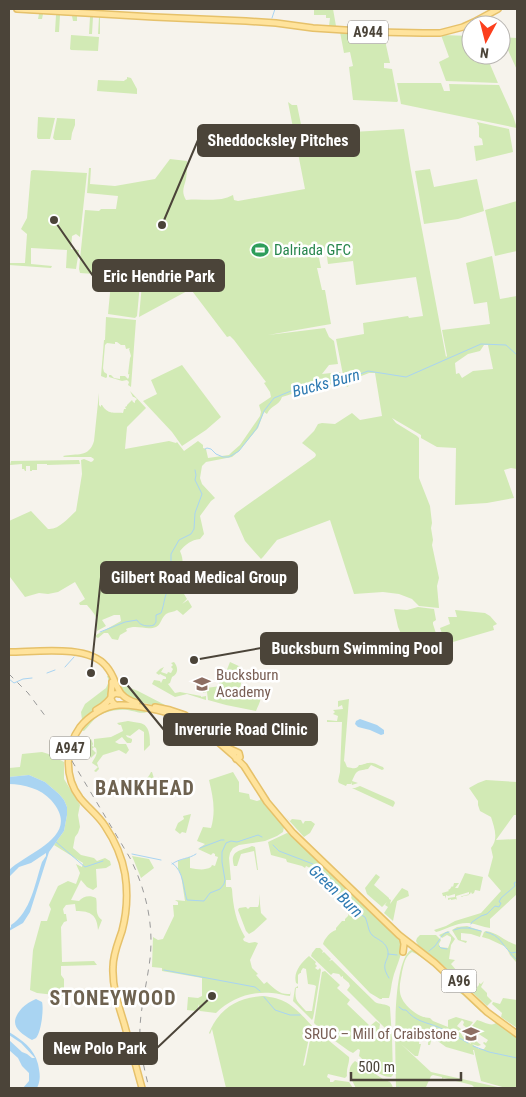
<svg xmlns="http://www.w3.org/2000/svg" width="526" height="1097" viewBox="0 0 526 1097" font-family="'Roboto Condensed',sans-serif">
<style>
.green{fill:#d2eab5;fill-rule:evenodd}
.water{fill:#a9d4f2}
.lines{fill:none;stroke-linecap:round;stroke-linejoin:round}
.stream{stroke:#a9d4f2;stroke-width:1}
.primary-casing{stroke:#e6c16a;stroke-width:8}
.primary{stroke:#ffe39c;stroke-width:5}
.rail{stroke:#9a9a9a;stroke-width:1;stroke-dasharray:6 6;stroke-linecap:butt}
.labels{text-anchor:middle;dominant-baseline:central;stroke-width:5;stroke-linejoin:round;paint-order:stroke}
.shield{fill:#fff;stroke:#817c74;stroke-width:1}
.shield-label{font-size:14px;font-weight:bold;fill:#4b4439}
.leisure-label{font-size:15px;fill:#27864d;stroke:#fff;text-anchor:start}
.education-label{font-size:15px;fill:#785e54;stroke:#fff;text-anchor:start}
.water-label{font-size:16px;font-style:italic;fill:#2e7ab2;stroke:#fff}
.district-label{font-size:20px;font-weight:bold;letter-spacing:1px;fill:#6e6250;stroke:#fff}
.leader{fill:none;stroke:#4b4439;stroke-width:2}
.callout-dot{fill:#4b4439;stroke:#fff;stroke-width:2}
.callout{fill:#4b4439;stroke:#4b4439;stroke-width:2}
.callout-label{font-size:16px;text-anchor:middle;font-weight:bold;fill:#fff}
</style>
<rect width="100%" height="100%" fill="#f6f3ec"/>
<path class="green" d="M314 9H333L336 26H329L330 18H326V15H314Z
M26 11 100 16V34H98L99 17H93L92 34H89L90 17 77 16V21H73L72 16 60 15 59 32H55L56 15 43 14 42 19H38L39 14 26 13Z
M340 32 386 36V45L390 63H384V68L392 69 398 101 397 102 353 100 349 67 353 66 350 52 344 53Z
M71 35 99 37 98 51 71 50 70 49Z
M441 35 471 36V55H486L498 83 446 81 439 62 449 57Z
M502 37 517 38V70Z
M127 77 131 78 137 89V94L97 91 98 80 124 81 125 80 127 79Z
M397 83H441L444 91H450L449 84 499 85 513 116 517 128 401 104Z
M288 102 292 105H297L303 134H318L404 129 411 171 446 357 447 356 442 330 490 324 487 302 474 304 466 263 492 256 500 299 517 296V469L511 468 504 470 514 498 487 503 455 505 456 448 437 447 421 438V435L392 418 396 423 417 436 419 438V478L430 506 432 523 431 528 433 540 432 545 439 578 437 586 439 608 419 606 412 599 399 594 383 592 354 594 330 520 277 540 263 557 261 559 245 541 234 516 236 513 315 457 316 455 315 453 302 443 314 431 318 424 322 423 335 424 352 413 360 420 382 416 375 373H369L351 380 349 382 348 387C335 379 297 393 282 397 279 406 271 405 267 414L264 412 258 428 238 452 232 457 206 462 202 466 200 478 202 484 215 498 211 501 200 516 204 534 200 539C191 540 186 544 180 551 185 562 181 568 183 578H182V594H184L187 599 182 604 188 600 192 607 183 615 177 610C174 612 169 612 166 614 161 618 161 625 156 627 147 631 137 624 126 629L127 631 120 635 118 640 112 639 108 633H104L98 638 96 637V635L121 621 120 615H114L102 620 106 626 97 631C97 615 96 616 87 605H80L79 603 85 599 75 582 58 592 48 594 39 593 25 597 10 577 9 578V521L31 511 48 529C59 530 68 518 76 511L82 474 81 460 84 459 91 462 93 461 94 459 91 457H64L63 456C77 453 89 458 94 441L99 393V405L101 407V405H102C108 415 114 412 123 413L124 409H126L125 407 127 406V405L132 400 133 402 135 403V401L137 399 134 397H133L130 391 146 408 127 427 125 449 169 441 176 443 177 442 184 451 198 441 203 445V448L206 449 208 458 229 455 232 452 240 445 260 416 261 412 259 405 271 397 270 392 264 383 266 382 234 340 230 336 227 337 183 279 189 290 139 317 143 273H141L137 316 135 318 108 314 112 272H109V275L80 273 79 269 85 210 99 211 101 209H116L118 196 87 193 89 168H91L90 184 115 186 155 179 170 159 187 161C187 167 187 173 186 179 184 187 181 192 186 200 203 198 218 203 233 195L234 200 238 201 305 189ZM326 250 328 264 353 261 356 285 416 277 423 316 409 318 408 316 363 323 364 334 336 339 344 380H343L340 372 322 374 329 365 338 364 334 341 329 337 325 328 268 335 331 324 325 290H322L317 268H321L318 253 276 260ZM484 345H488L493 369 473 371 462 378 459 373 456 374 455 363 468 354 480 351Z
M38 117 55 118 50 139H38L37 137Z
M57 118 75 119V125L72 133 71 140H55L53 138Z
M477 122 509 129 513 152 476 161 474 146 483 145 482 139 479 137V126Z
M430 169 434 187 477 179 484 211 458 219 424 224 415 171Z
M33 170 87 173 80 237 76 234 72 236 71 249 79 250 76 269 66 268 67 250 31 248V264L52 266 51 268 9 265V263H25L27 234 21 229 27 218 31 171Z
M517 201V251L495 256 485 210Z
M106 317 136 320 131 387 128 385 129 382 127 380 122 381 109 377V375H111L114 378 120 379V376H125L128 379 129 377V375H130L128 374 130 358 131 356 129 349 130 348 126 349 125 345H121L117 342H115V344L107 343 105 345 103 368 104 372 107 374V377L106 378 101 376 104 340H105Z
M182 365 221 417 206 430 182 446 172 432 143 401 157 394 151 380Z
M79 460 80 464 47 465V464H37V470H32V471H30V466H26V471H25L24 469H22V464L10 465 11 461Z
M418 607 434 609 436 620 433 622V624L439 643 408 649 398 627 394 609 407 610Z
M455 610 485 613 490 616 497 624 493 626 494 630 446 644 440 628 450 624 448 617H457Z
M174 662C178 667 179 674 172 677L170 683 168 684 175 693 180 692 201 696V697L206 696V700L187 694 175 697 152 684 154 680 160 681 161 683 163 679H166V677L160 674 159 675 156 673 160 669 164 667 161 672 167 674 168 672 171 673 173 669 171 667 173 665 171 663Z
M230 662 243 668 242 671 243 672 240 689 242 690V692L257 695 259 694C263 699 258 705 256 711L226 705 208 700 207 692 203 693 201 687 204 686 206 691V688L221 686 219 684 221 678 220 672H226Z
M107 676H109C118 701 96 706 82 720L81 712 85 704 106 688 109 681Z
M118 683 138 691 165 705 164 707C151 705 135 702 125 693 122 690 120 686 118 683Z
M349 699 344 761 345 762 347 767C352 768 357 770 359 765 364 765 365 763 369 763 374 762 379 766 383 767L384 769 382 770 371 765 368 769C356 771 357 770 352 781L358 783 352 785 351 782V784H347L346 786 339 783 338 781 340 772 342 722H327V720L337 721 338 716 333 714 335 712 333 710 343 709 342 705 338 707V701Z
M133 706 146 709 147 712C141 714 138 712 132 711 122 708 105 711 97 717 92 721 88 727 84 731L81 730V728L93 716 111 708Z
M128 721C132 722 135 722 140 723 150 725 150 737 150 745L144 751V732L139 729 130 736 126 735 127 737 132 739V741L131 743H127L122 737 115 742 119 744H126L129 750 126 754 119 750 103 755 97 763 99 769 96 772 94 771 98 767 92 763C95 757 98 755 96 748L94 747V739L111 737 123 731 121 725H119L117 723Z
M80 737 91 739 93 744 92 746 94 747 92 749 96 753 91 758 82 746V745L77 739Z
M42 752C50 754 56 758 64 762V779L80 805 78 815 80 827 78 833 75 837 73 848 81 855 94 858 97 861 105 858 110 861 111 865 106 868 96 869 97 887 93 890 87 887 81 880 71 900 79 901C83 896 90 895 96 898 98 906 94 914 102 920L98 930C97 915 91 911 76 911L75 904 66 905 63 909 64 914H66L67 921 64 922 61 927 62 962 94 961 97 965 61 966V975L64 979V996L37 993 30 990 33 950 41 921H47L51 909 49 905 58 886 68 881 76 884 80 873 76 864 82 867 83 863 54 845 64 831 67 815V807L64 800 59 794 45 782 29 775 9 777V768L20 767 22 754Z
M151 772H152L156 785 146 791V788L142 783 140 785 141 788H139L136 790 131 782C139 784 148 780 151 772Z
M233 772 239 782V792L249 794 250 799 257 801 260 800 261 795 284 827 283 832 277 836 265 841 239 845 233 848 230 853 229 858 231 880H226V887H231L232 889C233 906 236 922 245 937L243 939 244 941 249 943 255 942 258 943 250 960 252 968 258 974 256 975 264 984 268 981 267 982C275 989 280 995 290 994L291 991 290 996C285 996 278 993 272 993 251 991 231 998 216 1013L200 1011 199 1010V1004L197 1011 187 1010 188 997 198 998 202 996V978L162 971V968L152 967 153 937 158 940 163 939 174 916 173 905H178V902L175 900 185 901 181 875 178 869V861L190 857V868C197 869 204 871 211 867L212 865 215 866 218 857 215 856V854L213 853 211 855 198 849 205 844 197 841 203 827 211 828C216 811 213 797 209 780Z
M486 780 517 782V815H514L496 840 517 839V894L490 919V928C483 927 476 924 469 923 457 922 447 929 436 932L434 930 446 926 455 921 481 913 501 891 488 876 493 857 491 848C499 838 494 827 491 817L480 811 478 805V801L469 788 478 783Z
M360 786 394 801 395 803 393 807 352 788H355Z
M191 814 186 833 182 832 180 834 175 830 178 823 184 819 183 816Z
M285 816 290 821 292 819 301 820 303 824 305 821H311L315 824 310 833 304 837Z
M287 833 291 834 401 939C405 951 396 966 393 978 391 985 391 992 389 998H382V999H380L370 993 323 944C324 939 331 931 336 930V928L342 921H345V919L348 916 349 913 337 900V899L338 900 340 897 312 869 306 866 305 868 302 866 287 862 286 859 271 855 268 842Z
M252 846 255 847 258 870H257L254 851 241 854 237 866H234C229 850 241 851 252 846Z
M132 856 149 859 154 868 141 878Z
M465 873 483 877 480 891 475 890 474 893 472 894 471 892 470 894 459 897 469 895V892L456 896 457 900H459H457L456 899 451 900V899L448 900V902V898L455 897V894L448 896 446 895V899L445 896H443L442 893 449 891 448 890 450 889 452 886 453 887 454 883H459L455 888H458Z
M376 874 380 877 374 885 389 898V899L391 900 390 904 402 888 408 891 409 896 397 901 393 921 384 913 388 907 385 905 387 902 382 907 367 894 365 888Z
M259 894 261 913 267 919 254 931 249 934 246 931 238 910 239 908 246 907 248 909 250 907H258L259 904Z
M467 926 482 931 480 937 471 934 461 933V940L467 941 466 943 458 940 452 930 457 927Z
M448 931 455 939 451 945 449 959 455 960 451 964 457 971 460 969 461 972 476 988 479 985V983L481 984 484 981 481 987 487 993V996L492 1001 487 1006 444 966 418 945 416 941 417 938 420 935H436L441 940 439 944 440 947 448 948 451 940V937L447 935 442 938 439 935Z
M486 931C499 933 505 942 517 945L516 962 510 955 506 947 489 939 482 937 484 932Z
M316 948H320L323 951 322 953 324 952 331 959 329 961 332 960 375 1002C380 1005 385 1003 390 1007L392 1038 393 1075 391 1077C378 1077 368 1064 359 1056L360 1050 358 1049 353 1053 349 1051 324 1033 314 1023 322 972 325 971 340 985 337 988 350 1000 347 1004 370 1026 376 1021 380 1024 379 1030 384 1036 389 1031V1028H385L347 990 350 986 349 983 343 978V976L341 977 340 975 339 974 333 973 331 975 311 956 312 953Z
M411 950 417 951 441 970 482 1011 481 1012 463 995 453 989C452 988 451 983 450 982 446 974 420 955 412 952 405 956 404 964 402 972 401 979 399 985 400 992 401 1004 418 1018 430 1018L433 1021 448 1027V1020L456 1017 473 1022 468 1029 463 1025 464 1022 462 1020 457 1026 461 1029 460 1032C463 1037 467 1042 471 1044L469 1039 471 1038 474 1043 476 1041 481 1045 478 1046 472 1044 479 1049H484L486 1046 483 1043 484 1042 486 1043 488 1040 471 1029 472 1026 477 1020C483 1021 492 1028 497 1022L517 1036V1088H506L481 1081 474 1050H473L474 1055 446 1047 432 1037 430 1045H428V1043L430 1032 425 1030 424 1034 420 1033 419 1044H421L418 1056H415L401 1044 431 1072 502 1088H475L472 1085 444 1078 442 1079V1077L433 1075 431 1076 426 1087 427 1088H396C396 1063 390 964 411 950Z
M309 956 316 962 315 964 317 966 315 968 318 970 320 968 321 970 314 1013 313 1018 312 1020 293 1001 295 988 298 986V988H296C294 1001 298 1002 306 1011H312L316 986 314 985 308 984 306 969 303 968 301 971V973H300L298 975V984L296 983C293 972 301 963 309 956Z
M262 996C289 998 297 1010 315 1029L310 1033 303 1066 305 1065 311 1035 317 1031 349 1057C350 1062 346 1068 347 1076L345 1078 328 1074 327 1077 330 1079V1082H333L335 1080 349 1082 353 1088H226L212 1029 210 1034 209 1033C219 1009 236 998 262 996Z
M503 998 517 1000V1028L501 1017 502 1013 492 1004 493 1002 500 1004Z
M355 1061 383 1079 390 1082 392 1085 393 1088H356C351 1079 345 1069 355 1061Z"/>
<path class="water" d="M360 719 377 725 384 730V734L381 735 370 730 358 727 355 724 356 721Z
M29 775 45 782 59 794 64 800 67 807V815L64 831 49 852 30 912 23 923 9 931V929L11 927V925C31 912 35 883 42 862L46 856V853L31 863 19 867 9 877V870C29 851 83 836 51 800 41 789 24 784 9 784V777Z
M36 999 42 1002C44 1009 41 1033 36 1038 35 1039 33 1039 32 1040 17 1031 8 1024 22 1008 26 1004 31 1001 36 999Z
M9 1032C22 1040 34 1048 38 1064 40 1074 41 1079 37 1088H23L29 1081V1073L22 1066 18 1058 9 1050V1040L22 1052 27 1054 32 1058H35L21 1043 9 1035Z"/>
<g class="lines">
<path class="stream" d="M272 18 275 9
M205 449 207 448 211 449 216 454 223 457H229L239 451 257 428 264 411 274 398 303 386 342 381 368 371 406 377 481 344 506 345 517 355
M100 632 125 622 137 620C140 626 148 627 154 625L156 622V615L161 613C165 604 164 590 173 583L175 573 171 564V554L179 540 191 534 194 529 195 513 202 494 195 480 196 475 195 470
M65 667 74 657
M47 673 55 670
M9 679 14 683 23 679 32 678
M55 841 85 867 103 861
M273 845 279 851 313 864 339 892 345 897 349 907 352 910 365 917C368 923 368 931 372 935 378 940 384 941 387 948 392 961 378 961 389 978
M200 848 221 840H224
M132 854 161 860
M172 863C184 871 183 888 187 900L204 901 210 893 220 889 224 884 225 880 222 862V852L226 843 231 841 237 842 258 835 262 837
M172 864C180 858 189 859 196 854
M471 924 472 922 481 916 487 914 495 906 499 907 501 903 499 902 501 898 515 886 514 883 516 882 517 883
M469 928 481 931
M454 930 461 928H469L470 927
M486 932C501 936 500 943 511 953L517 952
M441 937 445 933 449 932
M439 946 441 948 447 949
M429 951 435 946 440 939
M388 954 397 955
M511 954 517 960
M164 970 255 987 260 991
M264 997 275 1010 290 1015H300
M399 1007 403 1010H406C416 1022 426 1022 438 1027 449 1032 458 1037 468 1043
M473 1046 489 1052 517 1058
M398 1087 400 1088"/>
<g class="primary-casing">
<path id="primary" d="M17 9 154 17 246 21 276 23 313 28 376 32 423 33H440L463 27 474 22 498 9
M9 652C35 652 88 644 106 666 120 682 112 695 137 703
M112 682C113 690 107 701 116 705
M155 707 170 710 185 715
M96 710C100 708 104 705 107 702 113 697 111 692 120 694
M228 748 239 753 240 757 236 759
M233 755 244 766 267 802 293 833 399 935 435 963 487 1012 517 1034
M403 940 404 944 403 952
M142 1088C136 1066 130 1044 124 1023 118 1004 112 986 113 967 113 954 118 943 122 931 127 912 128 893 125 874 122 857 115 841 105 826 98 815 88 808 80 798 64 777 65 748 80 727 89 716 104 706 119 705 135 704 177 713 192 722 207 731 220 744 233 755"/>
</g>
<use href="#primary" class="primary"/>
<path class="rail" d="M9 674 28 693 46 717
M60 742 63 747
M72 761 130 858C147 892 155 929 149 966 146 987 141 1007 140 1027 139 1048 144 1068 149 1088"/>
</g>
<defs>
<g id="stadium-bare" transform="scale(1.35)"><path d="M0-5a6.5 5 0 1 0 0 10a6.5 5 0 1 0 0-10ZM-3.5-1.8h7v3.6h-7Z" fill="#2e9e5b" stroke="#fff" stroke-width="2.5" paint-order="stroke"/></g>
<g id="school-bare" transform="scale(1.35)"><path d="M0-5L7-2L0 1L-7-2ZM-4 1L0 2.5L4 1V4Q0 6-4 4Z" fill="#8d6e63" stroke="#fff" stroke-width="2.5" paint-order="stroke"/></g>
<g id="university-bare" transform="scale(1.35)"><path d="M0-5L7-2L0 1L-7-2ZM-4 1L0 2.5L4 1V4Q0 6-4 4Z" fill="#8d6e63" stroke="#fff" stroke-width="2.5" paint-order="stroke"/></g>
</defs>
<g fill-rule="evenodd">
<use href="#stadium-bare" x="260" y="250"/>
<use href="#school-bare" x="202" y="684"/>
<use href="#university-bare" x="471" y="1034"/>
</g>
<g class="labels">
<g class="shield">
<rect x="348" y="20.5" width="40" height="23" rx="4"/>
<rect x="50" y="736.5" width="40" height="23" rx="4"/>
<rect x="441.5" y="969.5" width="35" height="23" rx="4"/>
</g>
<g class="shield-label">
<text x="368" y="32">A944</text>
<text x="70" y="748">A947</text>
<text x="459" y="981">A96</text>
</g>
<g class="leisure-label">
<text x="274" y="250">Dalriada GFC</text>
</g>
<g class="education-label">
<text x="216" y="675">Bucksburn<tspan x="216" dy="17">Academy</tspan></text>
<text x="457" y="1034" text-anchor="end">SRUC – Mill of Craibstone</text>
</g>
<g class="water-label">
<text transform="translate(326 383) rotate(-15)">Bucks Burn</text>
<text transform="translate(336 891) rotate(44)">Green Burn</text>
</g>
<g class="district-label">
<text x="145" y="788">BANKHEAD</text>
<text x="113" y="998">STONEYWOOD</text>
</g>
</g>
<path class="leader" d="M162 225L198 140M54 220L93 276M91 673L101 577M194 660L261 648M124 681L164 730M212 996L157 1048"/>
<g class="callout-dot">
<circle cx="162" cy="225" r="5"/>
<circle cx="54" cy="220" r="5"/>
<circle cx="91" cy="673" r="5"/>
<circle cx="194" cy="660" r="5"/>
<circle cx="124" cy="681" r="5"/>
<circle cx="212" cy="996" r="5"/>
</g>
<g class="callout">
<rect x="198" y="125" width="161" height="31" rx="5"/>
<rect x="93" y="260" width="131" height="31" rx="5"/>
<rect x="101" y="562" width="196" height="31" rx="5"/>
<rect x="261" y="633" width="191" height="31" rx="5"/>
<rect x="164" y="714" width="153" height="31" rx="5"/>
<rect x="44" y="1033" width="113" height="31" rx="5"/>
</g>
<g class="callout-label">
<text x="278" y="146">Sheddocksley Pitches</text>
<text x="159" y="282">Eric Hendrie Park</text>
<text x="199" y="583">Gilbert Road Medical Group</text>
<text x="357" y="654">Bucksburn Swimming Pool</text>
<text x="241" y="735">Inverurie Road Clinic</text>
<text x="100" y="1054">New Polo Park</text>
</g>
<rect width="526" height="1097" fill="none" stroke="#4b4439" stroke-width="20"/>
<g transform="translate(486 40) rotate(187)"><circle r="24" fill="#ffffff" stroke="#b7b4b0"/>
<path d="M0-4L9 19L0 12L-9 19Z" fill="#fc3f1d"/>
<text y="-8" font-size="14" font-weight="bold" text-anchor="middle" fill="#4b4439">N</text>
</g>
<path d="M351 1072v8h110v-8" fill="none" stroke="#4b4439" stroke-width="2.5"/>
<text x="358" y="1072" font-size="15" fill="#4b4439" stroke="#ffffff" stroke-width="4" paint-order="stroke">500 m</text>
</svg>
